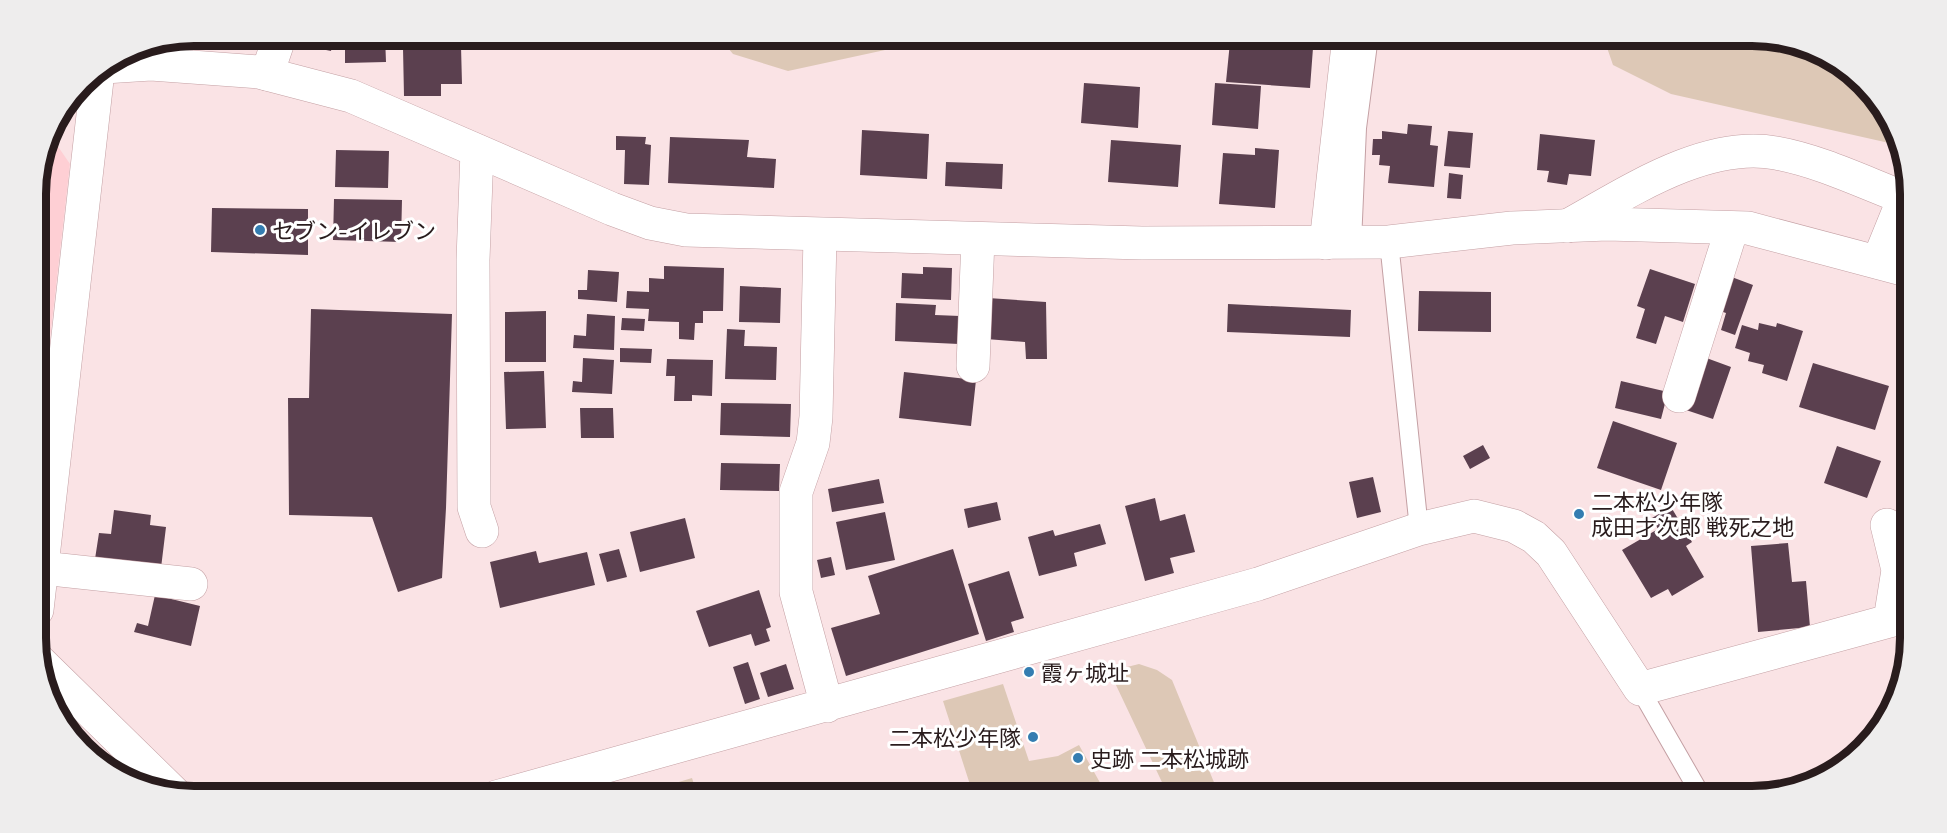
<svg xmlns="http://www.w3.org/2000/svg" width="1947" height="833" viewBox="0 0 1947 833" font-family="'Exo 2','Noto Sans JP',sans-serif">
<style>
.built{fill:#fecfd4}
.green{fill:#ddc8b6}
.building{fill:#5b404f}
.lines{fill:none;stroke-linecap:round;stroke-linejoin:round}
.lane-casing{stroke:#c4a0a4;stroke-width:20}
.street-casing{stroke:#c4a0a4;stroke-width:34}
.secondary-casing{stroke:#c4a0a4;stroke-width:34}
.lane{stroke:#fff;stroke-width:18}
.street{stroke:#fff;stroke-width:33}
.secondary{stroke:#fff;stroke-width:33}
.poi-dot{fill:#347db1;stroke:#fff;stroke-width:2}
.labels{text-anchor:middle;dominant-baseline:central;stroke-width:6;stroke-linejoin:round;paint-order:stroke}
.poi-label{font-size:22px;fill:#291c1d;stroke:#fff;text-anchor:start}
.rim{fill:none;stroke:#291c1d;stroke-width:8}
</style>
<rect width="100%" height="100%" fill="#fae3e5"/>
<path class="built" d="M50 135 70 164 37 452 36 184Z"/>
<path class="green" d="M718 36H969L885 50 788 71 733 54Z
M1603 36H1752L1813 48 1878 98 1898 145 1671 94 1613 65Z
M1139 664 1157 670 1172 680 1220 797H1169L1115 683 1127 667Z
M1003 684 1029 761 1058 756 1079 745 1108 797H974L943 701Z
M692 778 698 797H629Z"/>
<path class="building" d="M292 36H334L331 51 291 43Z
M345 36H385L386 62 345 63Z
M1230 42 1313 48 1310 88 1226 82Z
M461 46 462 84H441V96H404L403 48Z
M1084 83 1140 87 1138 128 1081 123Z
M1215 83 1261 86 1258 129 1212 125Z
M1408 124 1432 126 1430 145 1438 146 1434 187 1388 183 1390 166 1379 165 1380 155H1372L1373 139H1382V131L1407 134Z
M862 130 929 134 927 179 860 175Z
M1448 131 1473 133 1470 168 1444 166Z
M1540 134 1595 140 1591 176 1569 174 1567 185 1547 182 1549 171 1537 170Z
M616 136 646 137 645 144 651 145 649 185 624 184 625 150H616Z
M670 137 749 140 747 157 776 159 774 188 668 183Z
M1111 140 1181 145 1178 187 1108 182Z
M1255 148 1279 150 1275 208 1219 204 1223 153 1255 155Z
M336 150 389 151 388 188 335 187Z
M946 162 1003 164 1002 189 945 186Z
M1449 173 1463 175 1461 199 1447 198Z
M334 199 402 200 401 242 333 240Z
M212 208 308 209V255L211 252Z
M664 266 724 268 723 311H703V323H695L694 340 679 339V322L648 321 649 309 626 308 627 291 649 292V278L664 279Z
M923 267 952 268 951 300 901 298 902 273 923 274Z
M1650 269 1695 284 1683 322 1665 316 1656 344 1636 338 1645 309 1637 306Z
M588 270 619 272 617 302 578 299V290H587Z
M1729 276 1753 285 1735 335 1721 330 1726 313 1717 310Z
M740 286 781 288 780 323 739 322Z
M1419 291 1491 292V332L1418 331Z
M988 298 1046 302 1047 359H1026L1025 342 986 339Z
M896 303 936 305 935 315 960 316 959 344 895 341Z
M1228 304 1351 310 1350 337 1227 332Z
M311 309 452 314 446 508 442 578 398 592 372 517 289 515 288 398H309Z
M546 311V362H505V312Z
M587 314 615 316 614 350 573 348 574 335 586 336Z
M622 318 645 319 644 331 621 330Z
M1759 323 1776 327 1777 323 1803 331 1787 381 1762 373 1764 365 1748 361 1750 353 1735 348 1742 325 1758 330Z
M727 329 745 330 744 346 777 347 776 380 725 379Z
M620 348 652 349 651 363 620 362Z
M1701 356 1731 367 1713 419 1683 409Z
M583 358 614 360 612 394 572 392 573 381 582 382Z
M667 359 713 360 712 396 692 395V401H674L675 376H666Z
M1813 363 1889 386 1875 430 1799 407Z
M544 371 546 428 506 429 504 372Z
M904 372 976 380 971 426 899 418Z
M1621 381 1668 392 1661 419 1615 408Z
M721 403 791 404 790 437 720 435Z
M580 408H613L614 438H581Z
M1613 421 1677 443 1661 490 1597 468Z
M1905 426 1910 428 1909 453 1898 450Z
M1483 445 1490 458 1470 469 1463 456Z
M1837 446 1881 461 1867 498 1824 483Z
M721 463 780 464 779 491 720 490Z
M1373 477 1381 512 1357 518 1349 482Z
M879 479 884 503 832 512 828 489Z
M1155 498 1160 521 1185 514 1195 552 1170 558 1174 573 1145 581 1125 506Z
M997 502 1001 520 968 528 964 509Z
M1671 507 1692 542 1686 546 1704 577 1672 596 1668 589 1651 598 1622 550 1658 529 1652 518Z
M114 510 151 515 150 525 166 527 161 568 95 559 99 533 111 534Z
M885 512 895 560 846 570 836 522Z
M685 518 695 558 640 572 630 532Z
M1100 524 1106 544 1074 553 1077 566 1039 576 1028 537 1053 530 1055 536Z
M1788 543 1792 582 1806 581 1810 627 1758 632 1751 546Z
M619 549 627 577 607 582 599 554Z
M953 549 979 634 846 676 831 628 880 614 868 576Z
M536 551 539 563 587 552 595 585 500 608 490 562Z
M831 557 835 575 821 578 817 560Z
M1009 571 1024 618 1011 622 1014 632 986 641 968 584Z
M759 590 771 627 766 629 770 641 755 646 751 634 709 647 696 611Z
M155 595 200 606 191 646 134 632 137 623 148 626Z
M1911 630V639L1905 671 1898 668Z
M748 662 760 699 745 704 733 667Z
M786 664 794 689 768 697 760 673Z"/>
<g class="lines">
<g class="lane-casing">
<path id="lane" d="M1352 242 1357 128 1369 36
M1389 242 1419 529
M1640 689 1702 797"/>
</g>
<g class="street-casing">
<path id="street" d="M267 74 280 36
M477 151 473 260 474 507 482 531
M1567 226C1627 193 1705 140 1776 153 1821 161 1867 184 1910 200
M820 236 816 417 813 443 796 492V592L827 706
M1326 243 1349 36
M1878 262 1904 198
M973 366 978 239
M1679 396 1732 228
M1887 525 1898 570 1890 620
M42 568 191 584
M37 610 98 71
M38 660 174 793
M496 797 1258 584 1419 529 1474 516 1514 526 1534 537 1551 553 1640 689 1911 615"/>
</g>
<g class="secondary-casing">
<path id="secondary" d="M104 67 151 64 259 72 351 96 612 209 650 223 686 230 1142 243 1389 242 1512 228 1607 224 1748 228 1910 271"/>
</g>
<use href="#lane" class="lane"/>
<use href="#street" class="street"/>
<use href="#secondary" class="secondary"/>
</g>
<g class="poi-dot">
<circle cx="260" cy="230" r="6"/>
<circle cx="1579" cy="514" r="6"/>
<circle cx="1029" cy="672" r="6"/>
<circle cx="1033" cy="737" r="6"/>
<circle cx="1078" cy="758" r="6"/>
</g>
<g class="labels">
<g class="poi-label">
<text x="272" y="230">セブン-イレブン</text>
<text x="1591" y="501">二本松少年隊<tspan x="1591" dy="25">成田才次郎 戦死之地</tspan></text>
<text x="1041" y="672">霞ヶ城址</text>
<text x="1021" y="737" text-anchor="end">二本松少年隊</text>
<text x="1090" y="758">史跡 二本松城跡</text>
</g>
</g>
<path d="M0 0H1947V833H0ZM194 46H1752A148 148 0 0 1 1900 194V638A148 148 0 0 1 1752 786H194A148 148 0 0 1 46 638V194A148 148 0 0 1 194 46Z" fill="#eeeded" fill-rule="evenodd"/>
<path class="rim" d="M194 46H1752A148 148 0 0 1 1900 194V638A148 148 0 0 1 1752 786H194A148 148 0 0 1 46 638V194A148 148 0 0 1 194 46Z"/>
</svg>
